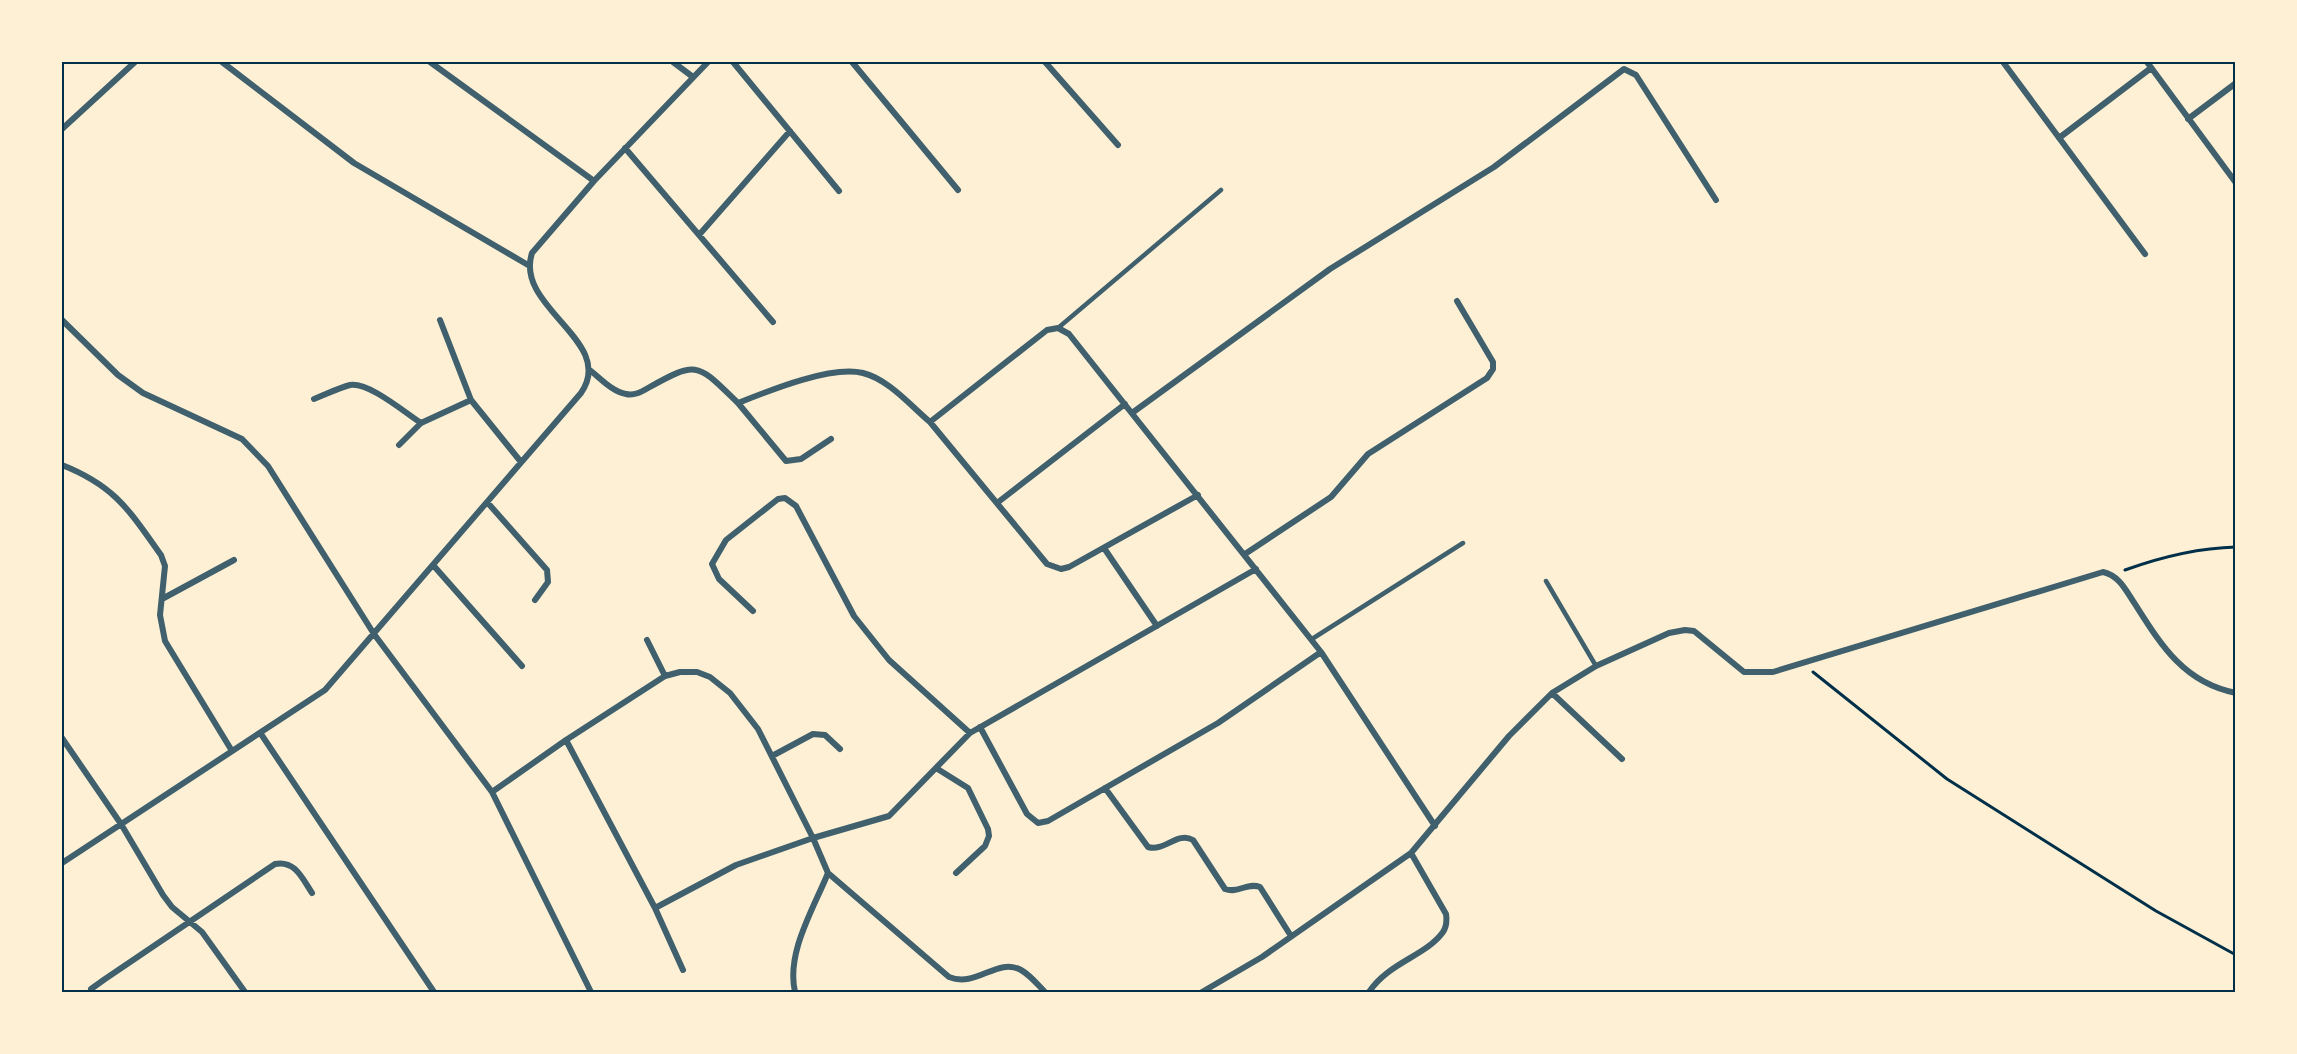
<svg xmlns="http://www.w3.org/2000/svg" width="2297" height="1054" viewBox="0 0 2297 1054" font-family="'DM Sans',sans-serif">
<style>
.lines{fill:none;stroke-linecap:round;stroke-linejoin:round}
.path{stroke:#003049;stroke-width:3}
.service{stroke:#3f606c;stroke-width:4.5}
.minor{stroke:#3f606c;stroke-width:6}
.neatline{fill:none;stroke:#003049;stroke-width:2}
</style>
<rect width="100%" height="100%" fill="#fdf0d5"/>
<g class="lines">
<path class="path" d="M2125 570C2161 557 2197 548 2236 547
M1813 672 1947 779 2156 911 2236 955"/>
<path class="service" d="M1058 328 1221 190
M1546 581 1596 666
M1312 639 1463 543"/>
<path class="minor" d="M222 62 354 163 528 265
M430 62 594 181
M673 62 693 77
M733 62 839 191
M852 62 958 190
M1045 62 1118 145
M2003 62 2145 254
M2147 62 2236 183
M2188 119 2236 83
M62 129 135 62
M2059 138 2151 68
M625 148 773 322
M699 235 790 131
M62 320 118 375 143 393 242 439 268 466 374 634 492 792 591 992
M440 320 471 400 521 462
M591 371C601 379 613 392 626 394 634 396 641 392 648 388 698 360 697 363 738 403 768 391 831 365 863 373 888 379 911 406 930 422L1047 330 1058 328 1069 334 1321 652 1435 826
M314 399C325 395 338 388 350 385 369 382 404 412 421 423
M738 403 786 461 801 459 831 439
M1132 413 1330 269 1494 167 1624 69 1636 75 1716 200
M930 422 1047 564 1061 569 1069 567 1198 495
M399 445 421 423 471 400
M62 465C115 486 129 510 161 555L165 566 160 615 165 641 232 751
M487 502 547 570 548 582 535 600
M997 503 1125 404
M1104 548 1157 626
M1245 554 1331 497 1368 454 1487 378 1493 369V362L1457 301
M433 565 522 666
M162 599 234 560
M753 611 719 579 712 564 726 540 778 499 785 498 796 506 854 616 889 660 970 733
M647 640 665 676
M1552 693 1622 759
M980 727 1027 814 1038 823 1048 821 1218 723 1321 652
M261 734 434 992
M62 738 121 824 163 895 172 907 202 932 245 992
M566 740 655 908 736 865 813 838 889 816 970 733 1256 569
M772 756 813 734 825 735 840 749
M936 768 968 788 988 829 989 836 985 846 956 873
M1105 788 1148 847C1165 852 1177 831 1193 840L1225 889C1238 894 1247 882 1260 887L1291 936
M492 792 566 740 665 676 680 672H697L710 677 730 693 758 729 813 838 828 873 949 977C977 988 997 957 1021 970 1030 975 1038 985 1045 992
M62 863 325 690 581 393C617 341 514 308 532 253L594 181 708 62
M655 908 683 970
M93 992 91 989 105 979 275 864C295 860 302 878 312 893
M795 992C786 953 813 910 828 873
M1202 992 1262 957 1411 853 1509 736 1552 693 1596 666 1669 633 1685 630 1694 631 1744 672H1773L2103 572C2120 576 2126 591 2135 604 2161 645 2184 683 2236 693
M1369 992C1389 962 1426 956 1443 932 1447 926 1447 921 1446 914L1411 853"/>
</g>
<rect width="2297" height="1054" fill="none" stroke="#fdf0d5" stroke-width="126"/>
<rect x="63" y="63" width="2171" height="928" class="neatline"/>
</svg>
